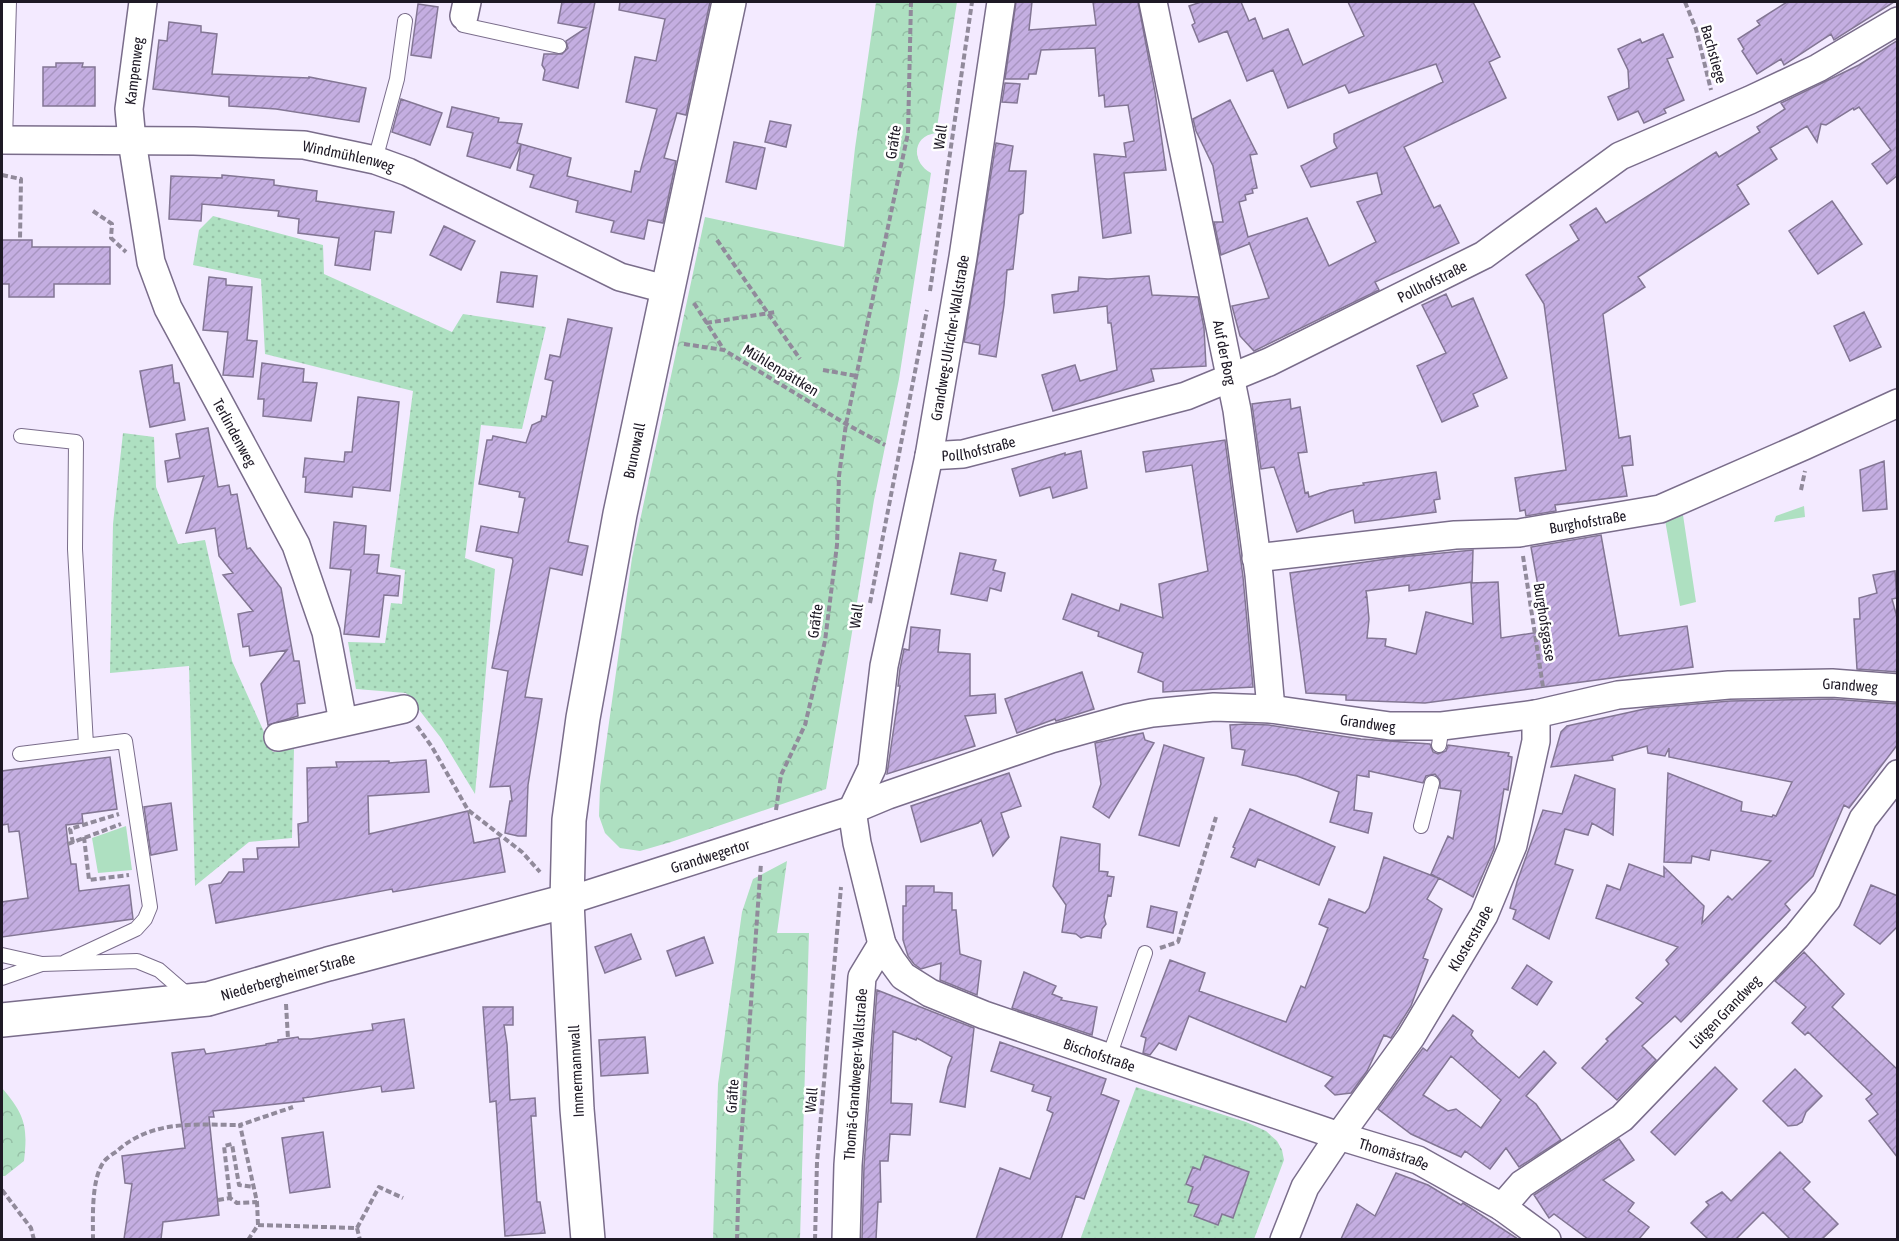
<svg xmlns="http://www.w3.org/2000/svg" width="1899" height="1241" viewBox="0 0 1899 1241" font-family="'Asap Condensed',sans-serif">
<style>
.grass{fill:#aee0c1}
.park{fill:url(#park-crowns)}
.garden{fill:url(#garden-dots)}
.building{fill:url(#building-hatch);stroke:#837694;stroke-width:1.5;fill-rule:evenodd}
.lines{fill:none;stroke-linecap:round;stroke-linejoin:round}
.lane-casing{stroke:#7a6d8b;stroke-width:16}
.street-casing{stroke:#7a6d8b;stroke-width:30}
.secondary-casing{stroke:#7a6d8b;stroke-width:36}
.path{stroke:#918a9b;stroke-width:4;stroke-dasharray:6 3;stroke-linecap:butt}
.lane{stroke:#fff;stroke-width:14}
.street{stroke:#fff;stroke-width:27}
.secondary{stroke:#fff;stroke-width:33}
.labels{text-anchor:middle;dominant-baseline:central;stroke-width:5;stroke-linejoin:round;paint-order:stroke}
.street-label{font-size:15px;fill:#1e1925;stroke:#fff}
</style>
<defs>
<pattern id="park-crowns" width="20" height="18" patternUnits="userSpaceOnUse" patternTransform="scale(1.5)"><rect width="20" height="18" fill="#aee0c1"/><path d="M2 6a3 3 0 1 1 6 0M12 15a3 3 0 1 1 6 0" fill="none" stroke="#95c0a6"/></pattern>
<pattern id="garden-dots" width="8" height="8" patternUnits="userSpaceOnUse" patternTransform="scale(1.5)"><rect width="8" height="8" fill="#aee0c1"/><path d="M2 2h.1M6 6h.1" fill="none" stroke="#95c0a6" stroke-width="1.8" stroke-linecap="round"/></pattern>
<pattern id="building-hatch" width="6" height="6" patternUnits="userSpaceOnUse" patternTransform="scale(1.5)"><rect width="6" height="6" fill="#c4aee1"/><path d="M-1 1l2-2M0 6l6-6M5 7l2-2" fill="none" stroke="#a895c1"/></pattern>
</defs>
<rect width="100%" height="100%" fill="#f3eaff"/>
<path class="grass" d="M1804 506 1805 517 1774 522 1776 516Z
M1683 515 1696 602 1680 606 1665 520Z
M126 826 132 870 98 873 92 838Z"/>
<path class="park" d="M876 2H957L936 133C912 136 911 162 931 173L899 379 874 500 826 789 671 842 640 851 620 848 605 833 599 816 600 787 632 558 705 217 844 247 855 148Z
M787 861 777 933H809L800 1239H713L718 1084 742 912 753 879Z
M2 1088C25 1115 28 1126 24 1161L5 1176H2Z"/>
<path class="garden" d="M213 216 323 245 324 274 452 332 463 314 546 327 522 429 481 425 465 558 495 569 475 794 441 738 406 693 356 689 348 642 385 643 391 603 402 604 405 570 390 567 413 391 265 354 261 279 193 265 199 230Z
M123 433 154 437 156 487 178 544 205 540 232 661 273 752 294 749 292 838 249 842 195 886 189 666 110 673 113 524Z
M1136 1087 1246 1122 1266 1131 1277 1141 1282 1150 1284 1160 1254 1239 1080 1240Z"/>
<path class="building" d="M562 2H595L578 88 543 80 545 70 542 65 544 54H562L568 48 566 41 586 28 558 23Z
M620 2H710L686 115 677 113 664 158 676 161 663 223 648 220 644 239 611 232 614 221 576 212 578 201 530 187 534 175 517 170 521 145 510 168 467 156 473 133 447 127 452 107 499 118 498 122 522 124 517 143 571 158 567 176 631 192 635 171 640 172 657 109 626 102 635 57 656 61 665 19 619 10Z
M1016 2H1032L1029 30 1096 25 1093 2H1138L1155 92 1166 170 1124 173 1131 233 1103 238 1094 154 1126 157 1124 143 1134 141 1128 105 1105 107 1104 95 1099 96 1095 48 1041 50 1036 74H1029L1028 79H1005Z
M1201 2H1241L1249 21 1255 18 1263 39 1288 29 1303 65 1364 36 1348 2H1473L1500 57 1489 62 1506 98 1404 147 1434 208 1440 205 1459 243 1375 282 1379 290 1254 351 1240 336 1232 306 1269 298 1249 242V244L1221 255 1214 222H1223L1213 166 1196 131 1193 119 1230 100 1257 154 1250 155 1257 188 1252 189 1253 193 1245 195 1246 200 1239 202 1248 237 1307 218 1329 266 1376 242 1357 202 1382 194 1377 173 1311 187 1301 166 1337 148 1334 142V134L1443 82 1436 64 1349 93 1345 85 1288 108 1273 70 1247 81 1227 31 1199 42 1192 25 1195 23 1189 6Z
M1787 2H1894L1834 40 1831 34 1784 65 1781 59 1757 74 1742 51 1744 49 1738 39 1760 25 1757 21Z
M418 4 438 7 431 58 411 55Z
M169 22 201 26V32L217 34 212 74 309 78V77L366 88 359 122 276 109 229 106V97L153 89 159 40 167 41Z
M1663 34 1673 57 1667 59 1684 100 1664 109 1666 113 1644 123 1638 111 1618 120 1608 97 1629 88 1628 70 1618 49 1640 39 1642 43Z
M1898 40V175L1887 184 1872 164 1891 150 1859 107 1854 110 1853 108 1826 125 1821 124 1817 142 1807 126 1770 148 1777 159 1737 185 1749 204 1638 277 1645 287 1603 314 1619 438 1630 436 1633 465 1622 466 1627 496 1555 505 1556 511 1526 516 1525 510 1520 511 1515 478 1566 470 1544 304 1526 275 1579 240 1570 225 1596 208 1606 223 1716 152 1719 157 1760 132 1757 127 1785 109 1781 103 1859 65Z
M56 63H83L82 67H95V106H43V67H56Z
M1005 83 1020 84 1017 103 1002 102Z
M401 99 442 113 430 145 392 132Z
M770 121 791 125 786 147 765 142Z
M734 142 765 148 756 189 726 182Z
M996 143 1013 146 1009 171H1026L1023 213 1019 215 1013 269 1007 270 1004 305 996 357 979 354 980 345 964 342Z
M222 175 274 180V185L317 191 316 201 394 212 391 233 375 231 370 270 335 265 339 238 298 233 299 219 278 216 279 211 202 204 201 221 169 219 171 176 222 178Z
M1832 201 1862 244 1818 274 1789 231Z
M444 226 475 241 461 270 430 255Z
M2 240H32V247H110V284H54V297H9V284H2Z
M501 272 537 276 533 307 497 302Z
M1149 276 1152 295 1198 297 1204 328 1206 366 1151 369 1154 381 1053 411 1042 375 1075 365 1080 381 1117 370 1111 323H1108L1107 306 1054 313 1052 295 1078 291 1079 277 1108 279Z
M209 277 226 279V285L252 287 247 340 257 341 253 377 223 375 228 332 203 330Z
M1446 294 1452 307 1473 298 1507 378 1473 394 1478 406 1442 422 1417 366 1446 353 1422 305Z
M1864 312 1881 347 1850 361 1834 326Z
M568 319 612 328 568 542 588 546 582 575 550 568 525 697 542 699 528 785 526 836H518L505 833 510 801H512L510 786 490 787 508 671 492 668 513 561 512 558 476 551 481 526 518 533 525 498 519 497 520 492 479 484 487 440H492L493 436 526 443 532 425 541 421 542 416 546 417 553 381 545 379 550 355 560 357Z
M262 363 304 369 303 382 317 383 311 421 263 416 264 399H258Z
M172 365 174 383H179L185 420 150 427 140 371Z
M358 397 399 402 390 491 353 487 352 497 305 492 306 477H303L305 458 344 462 345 452H352Z
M1290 399 1291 409 1300 407 1307 452 1298 453 1305 493 1308 492 1309 497 1330 490 1364 485 1363 483 1436 472 1440 499 1434 500 1436 512 1355 523 1353 510 1297 532 1274 467 1261 469 1252 404Z
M208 428 218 487 229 485 231 495 237 494 247 549 250 548 281 588 294 661H299L305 703 297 704 298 716 268 725 261 684 287 650 250 656 249 646 243 647 238 614 253 611 223 575 233 573 219 556 215 528 186 533 204 476 168 482 165 461 180 458 176 434Z
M1225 440 1243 577 1253 687 1163 692V682L1138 672 1143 653 1098 636 1099 632 1063 619 1072 594 1119 611 1121 604 1163 618 1159 584 1208 571 1192 465 1146 472 1143 452Z
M1081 451 1087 488 1053 498 1050 487 1020 496 1012 469 1065 453V455Z
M1884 461 1887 509 1863 511 1860 470Z
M334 522 366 526 364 554 379 555 377 573 400 576 398 596 384 595 379 637 344 634 351 570 330 568Z
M1601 535 1619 636 1687 626 1693 667 1425 703 1346 700V695L1306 693 1290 573 1400 557 1473 550 1472 582 1409 591V585L1366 591 1367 597H1365L1367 598 1369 619 1367 638 1386 639 1385 646 1416 654 1426 612 1473 624 1471 583 1498 582 1501 638 1546 631 1531 547Z
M960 553 996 560 993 570 1005 573 1001 591 990 588 987 601 951 594Z
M1895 571 1897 598 1892 599 1898 621V672L1857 669 1854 619H1860L1859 598 1877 593 1873 575Z
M911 627 940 630 938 652 970 654V696L995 694 996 713 965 716 975 746 887 774 900 686H898L900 669 904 649 909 650Z
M1082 672 1094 709 1056 721 1055 719 1017 733 1005 699Z
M1832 699 1898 704V744L1849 808 1844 805 1813 876 1785 904 1790 910 1681 1022 1675 1016 1642 1046 1656 1060 1617 1100 1582 1068 1608 1041 1606 1039 1643 1003 1636 998 1669 964 1666 960 1678 947 1596 918 1607 885 1620 890 1629 864 1664 877V867L1704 906 1702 923 1728 896 1732 900 1771 861 1711 850 1709 860 1692 856 1691 863 1664 862 1668 773 1742 802 1741 811 1772 817 1773 815 1776 816 1792 782 1669 757V748L1665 756 1648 753 1647 746 1612 756 1613 760 1551 767 1561 732 1567 726 1649 708 1730 701Z
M1246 724 1269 725 1361 739 1430 744 1433 752 1438 754 1446 751 1448 745 1509 753 1508 756 1512 757 1508 790 1504 789 1494 849 1473 897 1439 878 1427 899 1442 909 1423 958 1428 960 1411 1006 1391 1038 1384 1035 1367 1071 1351 1093 1335 1095 1325 1086 1333 1077 1189 1016 1176 1050 1159 1043 1150 1055 1143 1053 1146 1038 1141 1036 1170 960 1205 973 1199 991 1286 1022 1301 986 1305 988 1328 928 1319 924 1329 899 1365 913 1369 908 1384 857 1438 878 1431 874 1448 836 1453 839 1461 791 1440 788V780L1435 774 1426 776 1423 783 1369 771V777L1357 775 1354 810 1372 813 1368 833 1330 822 1339 792 1297 776 1242 765 1245 750 1232 748 1230 725Z
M1143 733 1145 740 1154 743 1109 818 1093 807 1101 784 1095 743Z
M1164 745 1204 758 1179 846 1139 835Z
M110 757 117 809 82 814 83 823 66 825 68 844 71 864H76L79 891 129 885 133 919 2 937V902L28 898 19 831 9 832 8 824 2 825V771Z
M426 760 429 792 368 796 369 834 468 811 474 843 499 838 505 872 393 892 392 889 216 923 209 885 221 883 229 872H244L243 859H258L257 848 299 847 298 824 308 822 307 768 337 767 336 762 389 761V763Z
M1009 773 1021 806 1001 813 1009 837 993 856 981 820 978 823 921 842 911 806Z
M1575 775 1615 789 1613 835 1592 823 1588 835 1565 829 1555 864 1573 870 1549 939 1513 919 1516 910 1510 908 1517 882 1543 810 1562 814Z
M171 803 177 850 151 855 144 807Z
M1250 809 1335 847 1319 885 1258 859 1255 867 1231 857 1235 848 1233 847Z
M1061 837 1100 844 1099 871 1108 872 1107 876 1114 877 1111 896 1108 895 1104 917 1106 924 1102 929 1101 938 1087 936 1081 938 1076 934 1062 932 1066 905 1053 886Z
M1871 885 1898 896V926L1880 944 1854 925Z
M906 886H934V892L952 893V910H956L960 954 981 961 977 995 940 980 941 963 921 969 914 964 908 956 903 940V906H906Z
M1151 906 1177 912 1173 933 1147 927Z
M631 934 641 959 605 973 595 947Z
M704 937 713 963 676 976 667 951Z
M1804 952 1844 994 1832 1007 1898 1070V1158L1869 1121 1878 1114 1866 1099 1872 1094 1808 1032 1805 1035 1792 1023 1806 1007 1775 981Z
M1527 965 1552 982 1537 1005 1512 988Z
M1024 972 1056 986 1052 994 1062 998 1061 1000 1097 1007 1092 1035 1012 1008Z
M877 990 974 1028 965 1107 940 1102 948 1067 952 1057 917 1038 916 1040 893 1031 891 1103 912 1104 910 1135 890 1134 888 1161H880L881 1202H878L876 1239H862L864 1166Z
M483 1007H513V1025H504L507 1044 510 1100 535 1098 536 1116H531L537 1202H540L545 1233 505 1236 496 1101 490 1102Z
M1453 1015 1473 1031 1471 1035 1477 1042 1519 1078 1544 1051 1556 1063 1526 1096 1536 1104 1561 1140 1519 1167 1506 1148 1490 1169 1465 1151 1461 1157 1411 1134 1378 1109 1423 1048 1427 1051ZM1451 1056 1501 1100 1481 1128 1456 1109 1448 1111 1423 1095Z
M404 1019 414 1088 382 1092 381 1086 303 1098 304 1101 213 1111 214 1117H209L219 1215 163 1222 161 1239H124L132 1184 125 1183 122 1156 185 1148 172 1053 204 1049 206 1054 266 1045V1044L278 1042V1040L298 1037 299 1039H311L373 1030 372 1024Z
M645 1037 648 1073 601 1076 599 1040Z
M1000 1042 1106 1079 1101 1094 1119 1101 1084 1199 1076 1196 1061 1239H976L1000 1168 1030 1179 1053 1113 1047 1110 1051 1097 1032 1091 1034 1085 991 1071Z
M1715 1067 1737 1089 1675 1155 1651 1132Z
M1795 1069 1822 1096 1806 1112 1802 1122 1797 1125 1788 1126 1763 1101Z
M323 1132 330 1187 290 1193 282 1138Z
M1619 1139 1634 1160 1603 1180 1634 1203 1628 1211 1649 1227 1639 1239H1588L1554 1214 1549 1218 1534 1195Z
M1780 1152 1810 1182 1803 1189 1838 1224 1822 1239H1790L1763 1212 1736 1239H1708L1691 1223 1709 1205 1706 1202 1722 1192 1731 1201Z
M1205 1156 1249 1172 1233 1218 1222 1214 1218 1225 1194 1216 1199 1205 1188 1202 1193 1187 1186 1184 1193 1167 1200 1170Z
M1396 1173 1428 1185 1461 1205 1463 1203 1518 1239H1341L1357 1204 1375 1216Z"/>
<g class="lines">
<g class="lane-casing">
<path id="lane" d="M464 16 463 25 559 46
M5 140 9 2
M375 160 397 79 405 21
M21 436 76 442 75 549 86 745
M1439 745 1442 726
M20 754 125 741 150 907 145 919 136 929 65 962
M1421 826 1432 783
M2 955 42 964
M2 978 42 964 137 961 159 970 189 996
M1109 1057 1145 953"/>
</g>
<g class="street-casing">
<g id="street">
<path id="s1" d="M143 2 129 109 132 141 151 262 168 308 296 545 326 632 343 722"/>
<path id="s2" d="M1153 2 1237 410 1259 575 1271 709"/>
<path d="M464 16 467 2"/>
<path id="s3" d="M2 140 194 141 304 145 375 160 408 172 620 277 669 290"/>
<path id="s4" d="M929 456 963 454 1186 396 1269 362 1484 255 1620 156 1750 100 1818 68 1898 21"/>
<path id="s5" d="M1256 558 1455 535 1519 533 1660 509 1804 446 1898 403"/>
<path d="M278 737 404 709"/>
<path id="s6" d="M852 810 857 843 882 944 892 961 903 976 930 993 984 1015 1339 1136 1418 1160 1502 1207 1547 1240"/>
<path id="s7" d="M852 810 872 768 884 666 929 456 963 257 1001 2"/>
<path id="s8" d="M567 901 852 810 888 795 1051 739 1127 718 1152 713 1214 707 1271 709 1390 726H1442L1536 714 1618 695 1729 685 1832 683 1898 688"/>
<path id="s9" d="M1502 1207 1522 1184 1622 1118 1797 936 1827 899 1863 819 1898 774"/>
<path id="s10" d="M846 1240 848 1165 862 977 882 944"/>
<path id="s11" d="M1284 1240 1305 1187 1339 1136 1411 1037 1484 915 1513 845 1536 741V714"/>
</g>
</g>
<g class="secondary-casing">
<g id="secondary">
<path id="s12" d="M2 1020 208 999 328 964 567 901"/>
<path id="s13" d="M588 1240 577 1109 567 901 569 820 583 718 620 514 729 2"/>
</g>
</g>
<path class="path" d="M1685 2 1696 29 1711 90
M2 175 21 179 20 240
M93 211 112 224 111 238 126 252
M717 240 800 359
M930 291 972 2
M694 303 724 350
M706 323 776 312
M684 344 724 350 846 424 885 445
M823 370 857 376
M1801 490 1805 471
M1523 556 1543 687
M870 603 927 310
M417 726 432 747 468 810 522 852 540 872
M776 810 781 775 805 725 825 641 837 545 839 476 846 424 908 133 911 2
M84 837 89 880 129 875
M73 843 70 829 119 814
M68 844 121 824
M1160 948 1178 942 1216 817
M286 1004 288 1039
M2 1190 31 1228 34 1240
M230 1198 224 1146 232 1144 239 1185 254 1187
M218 1200 230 1198 237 1203 257 1202
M258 1225 357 1228 360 1240
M357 1228 379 1187 403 1198
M93 1240C93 1219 91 1181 103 1163 106 1158 113 1154 117 1151 153 1119 196 1125 240 1125
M248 1240 258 1225 257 1202 240 1125 293 1107
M737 1240 739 1171 761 863
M815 1240 817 1162 841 887"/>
<use href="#lane" class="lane"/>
<use href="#street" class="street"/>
<use href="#secondary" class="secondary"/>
</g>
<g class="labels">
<g class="street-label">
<text transform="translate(1714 54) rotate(74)">Bachstiege</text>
<text transform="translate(134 71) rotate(-83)">Kampenweg</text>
<text transform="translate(940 137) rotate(-82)">Wall</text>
<text transform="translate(893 142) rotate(-81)">Gräfte</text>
<text stroke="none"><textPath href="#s3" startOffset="348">Windmühlenweg</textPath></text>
<text stroke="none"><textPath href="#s4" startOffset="536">Pollhofstraße</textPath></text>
<text stroke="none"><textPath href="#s7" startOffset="484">Grandweg-Ulricher-Wallstraße</textPath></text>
<text stroke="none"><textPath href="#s2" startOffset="358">Auf der Borg</textPath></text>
<text transform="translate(781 370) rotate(31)">Mühlenpättken</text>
<text stroke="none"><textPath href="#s1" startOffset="453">Terlindenweg</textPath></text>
<text stroke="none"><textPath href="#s4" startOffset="50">Pollhofstraße</textPath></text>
<text stroke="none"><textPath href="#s13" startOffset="796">Brunowall</textPath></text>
<text stroke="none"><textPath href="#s5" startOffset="334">Burghofstraße</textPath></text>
<text transform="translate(856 616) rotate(-82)">Wall</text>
<text transform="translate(815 621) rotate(-82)">Gräfte</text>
<text transform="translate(1545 622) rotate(81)">Burghofsgasse</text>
<text stroke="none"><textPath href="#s8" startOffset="1318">Grandweg</textPath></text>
<text stroke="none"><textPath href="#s8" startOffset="832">Grandweg</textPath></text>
<text stroke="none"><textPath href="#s8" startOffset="150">Grandwegertor</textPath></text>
<text stroke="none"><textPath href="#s11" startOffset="356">Klosterstraße</textPath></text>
<text stroke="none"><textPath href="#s12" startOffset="290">Niederbergheimer Straße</textPath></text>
<text stroke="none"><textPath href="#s9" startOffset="298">Lütgen Grandweg</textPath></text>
<text stroke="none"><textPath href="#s6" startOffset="388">Bischofstraße</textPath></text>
<text transform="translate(576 1071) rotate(-93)">Immermannwall</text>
<text stroke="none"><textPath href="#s10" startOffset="166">Thomä-Grandweger-Wallstraße</textPath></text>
<text transform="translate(732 1096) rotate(-86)">Gräfte</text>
<text transform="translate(811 1100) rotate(-85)">Wall</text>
<text stroke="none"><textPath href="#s6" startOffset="699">Thomästraße</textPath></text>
</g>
</g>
<rect width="1899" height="1241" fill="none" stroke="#1e1925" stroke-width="6"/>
</svg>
